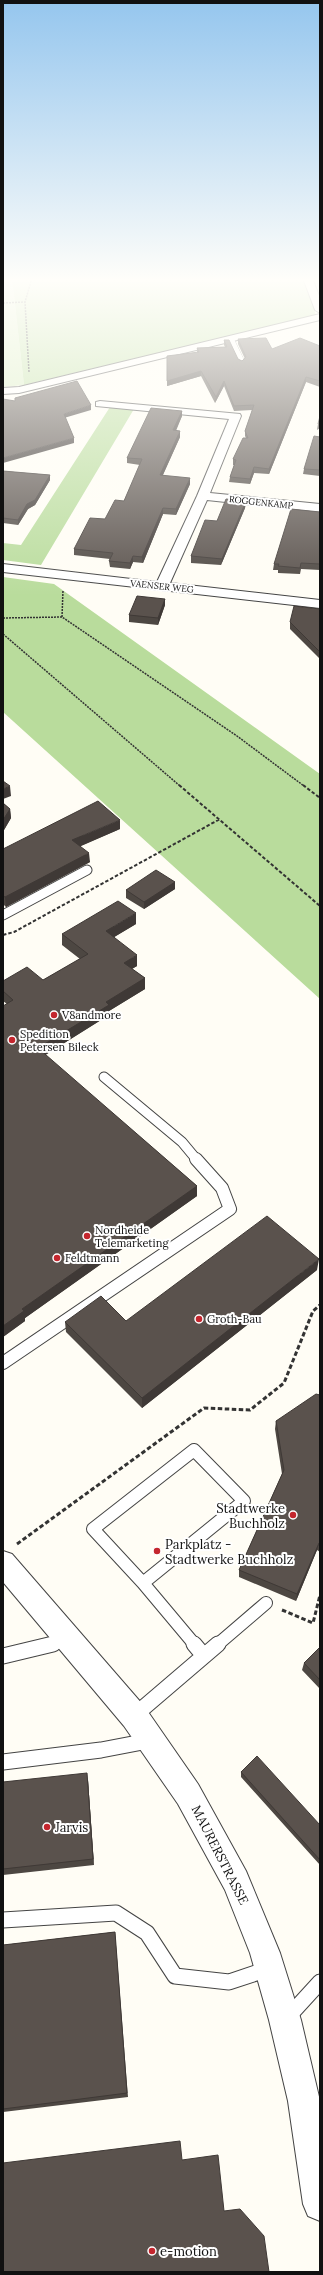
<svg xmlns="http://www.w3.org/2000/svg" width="323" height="2275" viewBox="0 0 323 2275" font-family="Lora,serif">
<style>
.green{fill:#d5ebbd}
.forest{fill:#b9dc9c}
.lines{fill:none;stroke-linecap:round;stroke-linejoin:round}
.service-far3-casing{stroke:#444;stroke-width:6}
.service-far2-casing{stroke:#444;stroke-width:11}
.service-far1-casing{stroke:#444;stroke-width:14}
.service-casing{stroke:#444;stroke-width:17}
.minor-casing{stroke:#444;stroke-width:2}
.path-far2{stroke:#333;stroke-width:1.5;stroke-dasharray:2 1;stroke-linecap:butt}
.path-far1{stroke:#333;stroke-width:2;stroke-dasharray:3.5 2;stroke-linecap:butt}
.path{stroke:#333;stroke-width:3;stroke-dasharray:4.5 2.5;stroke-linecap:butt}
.service-far3{stroke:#fff;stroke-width:5.5}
.service-far2{stroke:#fff;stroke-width:9}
.service-far1{stroke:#fff;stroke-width:12}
.service{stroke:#fff;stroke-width:15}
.minor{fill:#fff;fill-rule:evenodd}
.wall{fill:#4d4742}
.shaded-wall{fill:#3f3936}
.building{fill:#5a524d;stroke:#3f3936}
.poi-dot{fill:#c4262e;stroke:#fff;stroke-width:1.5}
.labels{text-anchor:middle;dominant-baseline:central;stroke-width:4;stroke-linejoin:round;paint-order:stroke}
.far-street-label{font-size:9px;fill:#111;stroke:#fff}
.poi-label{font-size:11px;fill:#111;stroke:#fff;text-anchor:start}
.near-poi-label{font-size:13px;fill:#111;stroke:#fff;text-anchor:start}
.near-street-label{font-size:13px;fill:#111;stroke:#fff}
</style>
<rect width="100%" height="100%" fill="#fffdf5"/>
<path class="green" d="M3 278H12L24 385 3 387Z"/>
<path class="forest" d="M12 278H304L316 315 24 385Z
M110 407 134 409 41 565 3 560V543L21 545Z
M3 577 54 584 320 774V999L3 712Z"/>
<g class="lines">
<g class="service-far3-casing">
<path id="service-far3" d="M231 339 242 362"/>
</g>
<g class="service-far2-casing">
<path id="service-far2" d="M3 915 87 870
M104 1077 182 1142 197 1160"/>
</g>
<g class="service-far1-casing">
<path id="service-far1" d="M3 1363 230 1209 222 1188 196 1159
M194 1450 244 1501 143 1583 93 1529Z
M143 1583 195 1645
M49 1645 68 1640
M217 1645 266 1603"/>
</g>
<g class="service-casing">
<path id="service" d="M194 1644 204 1656
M3 1656 53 1644
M135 1715 218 1644
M3 1762 101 1750 148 1741
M3 1920 116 1913 147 1933 175 1976 229 1982 268 1969
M288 2017 320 1982"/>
</g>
<g class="minor-casing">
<path id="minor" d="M303 278H312L320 298V313L315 310Z
M320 314V320L19 393 3 394V388L19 387Z
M100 401 240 414 241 416 210 493 320 504V512L207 500 170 583 320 600V608L3 572V564L157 582 197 496 229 419 96 406V402Z
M3 1551 12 1554 144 1706 198 1784 246 1871 280 1953 301 2020 320 2101V2221L308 2216 303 2204 288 2101 269 2020 250 1953 225 1890 178 1804 124 1726 3 1582Z"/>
</g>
<path class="path-far2" d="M3 303 25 302
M29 372 25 302 32 278
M62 617 63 590
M3 618 62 617 237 736 304 786
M3 634 180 786"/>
<path class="path-far1" d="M179 785 320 906
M303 785 320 798
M3 935 14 932 220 819"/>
<path class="path" d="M17 1544 204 1408 250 1410 284 1383 313 1311 320 1305
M282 1610 313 1623 320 1595"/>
<use href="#service-far3" class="service-far3"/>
<use href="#service-far2" class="service-far2"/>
<use href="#service-far1" class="service-far1"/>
<use href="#service" class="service"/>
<use href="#minor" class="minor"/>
</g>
<path class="wall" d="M238 339 272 349 320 346V387L306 382 269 474 254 473 250 484 229 482 230 477 234 465H233V459L246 438 245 436V431L252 410 234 411 224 386 215 403 201 376 167 386V356L197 353V348L225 347 224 345V340L238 359 242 361 245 359 238 344Z
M182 411V416L176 431 180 437 163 475 190 484 176 515 163 514 143 563 133 562 130 569 110 567 109 561 110 559 74 555V549L124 501 140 465 127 463V458Z
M320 437V476L303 474 304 469Z
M3 471 50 475V480L35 505 28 509 18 525 3 523Z
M246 501 245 508 221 565 191 563V556L217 521Z
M320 512V570L301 569 300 574 278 573V570H273L274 564Z
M165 599V605L158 625 129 622V615Z
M320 609V659L290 629V622Z
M320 660V668L319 667Z
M3 803 10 809 11 818 4 830H3Z
M120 829 80 846 90 862 6 907 3 904V849Z
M175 882V889L144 909 126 898V890Z
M136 924 114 937 137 966 132 969 145 978V989L109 1011V1015L45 1055 197 1186V1196L25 1318V1321L3 1337 7 1004 3 1001V981L43 980 80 959 62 945V934Z
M317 1270 142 1408 66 1332 65 1322 126 1321Z
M320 1395V1552L317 1550 296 1601 239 1577V1570L282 1474 275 1429 276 1421Z
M320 1647V1689L302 1670 304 1663Z
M241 1772 320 1825V1865L241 1777Z
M88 1780 94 1865 3 1875V1782Z
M115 1932 128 2097 3 2112V1945Z"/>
<path class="shaded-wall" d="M201 371V376L167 386V381Z
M306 377V382L269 474V469Z
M224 381V386L215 403 216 397Z
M91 405V410L64 418V414Z
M182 411V416L173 436V430Z
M320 423V428L317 430 318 424Z
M180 431V437L160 481V475Z
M74 438V443L3 463V458Z
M254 467V473L250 484V479Z
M50 475V480L35 505 28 509 18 525V520L27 504Z
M190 478V484L176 515V509Z
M246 501 245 508 221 565 222 559Z
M163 508V514L143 563 142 557Z
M133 556V562L130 569V563Z
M165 599V605L158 625V618Z
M10 786 11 796 3 799V789Z
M10 809 11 818 4 830 3 820Z
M120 820V829L72 850V840Z
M89 853 90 862 6 907 5 897Z
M175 882V889L144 909V902Z
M136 913V924L106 942V931Z
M137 955V966L124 973V963Z
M145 978V989L109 1011V1015L39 1059 38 1048 106 1002Z
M197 1186V1196L25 1318V1321L3 1337V1326L22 1309Z
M319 1259 317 1270 142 1408V1398Z
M319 1543 317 1550 296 1601 297 1594Z
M87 1773 88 1780 94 1865 93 1859Z"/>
<path class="building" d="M266 338 272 349 300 338 320 346V381L306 377 269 469 254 467 250 479 230 477 236 460 233 459 243 438H248L245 431 254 405 234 406 224 381 216 397 201 371 167 381V356L199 352 197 348 227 347 224 340H229L238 359 242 361 246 357 238 339Z
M77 381 91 405 64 414 74 438 3 458V399L15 401V398Z
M151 408 182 411 173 430 180 431 160 475 190 478 176 509 163 508 142 557 133 556 130 563 109 561 113 553 74 549 90 518 105 519 115 500 124 501 142 459 127 458Z
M320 416V423L318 424Z
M314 436 320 437V470L304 469Z
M3 471 50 475 35 500 27 504 18 520 3 518Z
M226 499 246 501 222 559 191 556 205 520 217 521Z
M291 509 320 512V564L301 563 300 568 278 566 279 564H274Z
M137 596 165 599 158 618 129 615Z
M294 606 320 609V652L290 622Z
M3 781 10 786 3 789Z
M98 801 120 820 72 840 89 853 5 897 3 896V849Z
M3 803 10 809 3 820Z
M156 870 175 882 144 902 126 890Z
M118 901 136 913 106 931 137 955 124 963 145 978 106 1002 109 1005 38 1048 197 1186 22 1309 24 1311 3 1326V1006L13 1000 3 991V981L27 967 43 980 88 954 62 934Z
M267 1216 319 1259 142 1398 65 1322 101 1296 126 1321Z
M316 1394 320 1395V1543H319L297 1594 239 1570 284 1470 276 1421Z
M320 1647V1680L304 1663Z
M257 1756 320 1825V1860L241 1772Z
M87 1773 93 1859 3 1869V1782Z
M115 1932 127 2093 3 2109V1945Z
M180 2141 182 2160 218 2155 224 2211 240 2209 264 2236 269 2272H3V2163Z"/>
<linearGradient id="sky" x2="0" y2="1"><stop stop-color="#95c6ee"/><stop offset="0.47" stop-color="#fffefa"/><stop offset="1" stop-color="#fffefa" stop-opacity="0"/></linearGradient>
<rect width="323" height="596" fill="url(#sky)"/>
<g class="poi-dot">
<circle cx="54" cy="1015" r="4"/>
<circle cx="12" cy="1040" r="4"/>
<circle cx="87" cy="1236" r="4"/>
<circle cx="57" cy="1258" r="4"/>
<circle cx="199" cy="1319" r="4"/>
<circle cx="293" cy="1515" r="4"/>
<circle cx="157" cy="1551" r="4"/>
<circle cx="47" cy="1827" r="4"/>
<circle cx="152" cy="2251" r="4"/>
</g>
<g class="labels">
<g class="far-street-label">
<text transform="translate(261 502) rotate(6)">ROGGENKAMP</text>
<text transform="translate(162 586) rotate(6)">VAENSER WEG</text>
</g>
<g class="poi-label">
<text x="62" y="1015">V8andmore</text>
<text x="20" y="1034">Spedition<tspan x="20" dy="13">Petersen Bileck</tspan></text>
<text x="95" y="1230">Nordheide<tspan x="95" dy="13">Telemarketing</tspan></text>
<text x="65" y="1258">Feldtmann</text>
<text x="207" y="1319">Groth-Bau</text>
</g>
<g class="near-poi-label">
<text x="285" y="1508" text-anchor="end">Stadtwerke<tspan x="285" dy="15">Buchholz</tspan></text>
<text x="165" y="1544">Parkplatz -<tspan x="165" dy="15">Stadtwerke Buchholz</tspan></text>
<text x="55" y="1827">Jarvis</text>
<text x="160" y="2251">e-motion</text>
</g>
<g class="near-street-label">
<text transform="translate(220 1855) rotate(63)">MAURERSTRASSE</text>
</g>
</g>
<rect width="323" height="2275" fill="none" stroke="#111111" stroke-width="8"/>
</svg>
